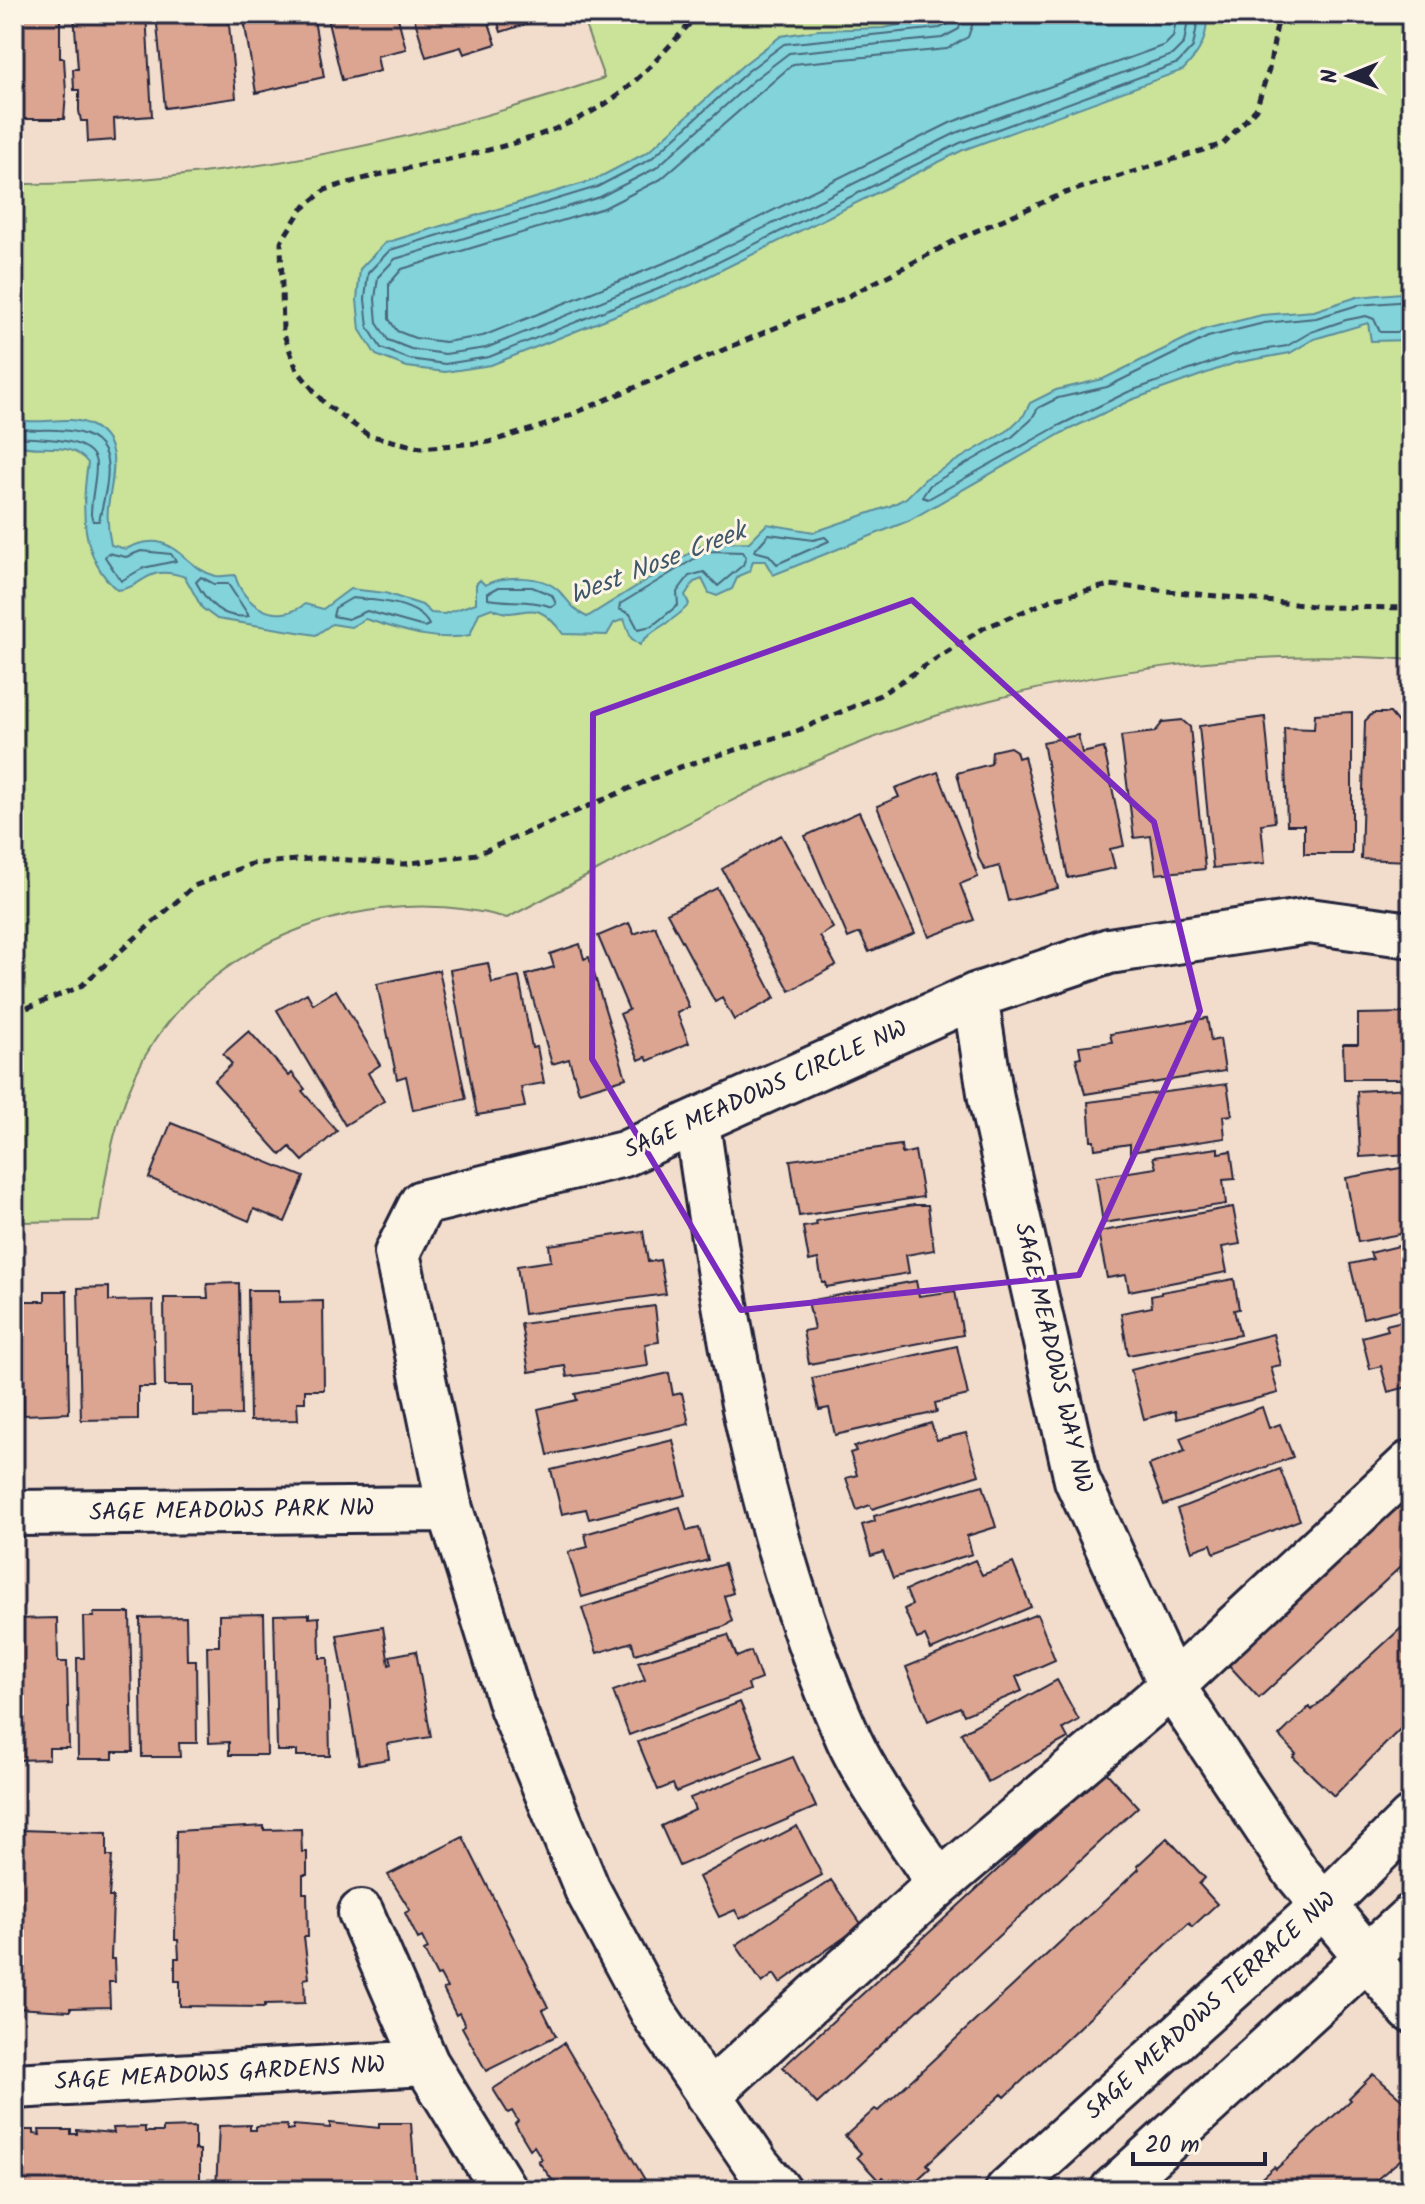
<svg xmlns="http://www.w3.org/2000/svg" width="1425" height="2204" viewBox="0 0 1425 2204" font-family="Kalam,sans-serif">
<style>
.green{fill:#cae399;stroke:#76826a;stroke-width:2}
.water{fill:#82d3da;stroke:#5c8c9a;stroke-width:2}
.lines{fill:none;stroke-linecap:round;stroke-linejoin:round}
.shore{stroke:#48697b;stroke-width:2}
.building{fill:#dba591;stroke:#22223b;stroke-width:2}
.minor-casing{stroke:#22223b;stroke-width:50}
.path{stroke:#22223b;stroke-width:5;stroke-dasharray:8 6;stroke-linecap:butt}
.minor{stroke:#fcf5e5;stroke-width:44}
.marked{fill:none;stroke:#7b2cbf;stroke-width:6;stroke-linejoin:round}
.labels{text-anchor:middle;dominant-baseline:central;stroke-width:6;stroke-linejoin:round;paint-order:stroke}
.street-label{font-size:24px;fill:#22223b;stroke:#fcf5e5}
.water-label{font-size:26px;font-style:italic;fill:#3f576b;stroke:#fcf5e5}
</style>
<rect width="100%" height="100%" fill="#f2ddcc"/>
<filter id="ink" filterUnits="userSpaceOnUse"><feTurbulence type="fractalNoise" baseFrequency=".0125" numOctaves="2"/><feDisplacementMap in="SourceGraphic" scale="16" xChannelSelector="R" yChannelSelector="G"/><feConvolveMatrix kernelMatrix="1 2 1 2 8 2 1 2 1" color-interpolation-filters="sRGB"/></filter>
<g filter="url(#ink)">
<path class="green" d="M581 14H1411V660C1261 647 1089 669 945 713 791 760 649 845 507 918 376 881 214 935 144 1058 116 1109 107 1164 99 1221L14 1222V184C217 185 413 144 604 78Z"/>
<path class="water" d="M956 14H1206C1209 37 1199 54 1183 70L963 150 691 285 491 365 445 372 407 367 376 355 360 330 357 300 360 269 385 243 594 180 648 152 743 65 781 36 819 30 883 28Z
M1411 292V340L1371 341 1368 323 1314 339 1290 353 1235 363 1131 400 1062 433 908 521 773 575 765 561H753L750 571 738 576 732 589 717 596 709 593 702 579 694 582 685 595 689 604C676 622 651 628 640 645L631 638 624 619 614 623 607 635 563 634C530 589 523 625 492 608L479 613 470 635C435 643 399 629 365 619L351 627 332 624 316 635 217 619 202 608 185 577C145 563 145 588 117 590 80 557 81 508 88 463 69 438 39 454 14 444V418C37 427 66 414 88 424 125 440 112 478 108 507 107 520 108 532 111 545L126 549C175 525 182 568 216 576 222 577 230 575 235 575 243 606 277 626 305 604L323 609 350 589 385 593 422 605 431 613 444 614 476 603V584L480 580 485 585C504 575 542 574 559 591 569 601 574 611 587 617L706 543 749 542 767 524 814 532 890 506 906 498 925 479 1007 431 1024 415 1030 403 1056 390 1103 379 1205 329 1262 315 1314 311 1357 297Z"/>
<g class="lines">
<path class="shore" d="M953 14 950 23 940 28 784 44 748 71 651 159 597 187 390 250 368 273 365 299 368 327 381 348 409 359 445 364 489 357 688 277 960 143 1178 63 1193 47 1199 14
M963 14 959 29 942 38 789 53 755 79 656 168 600 197 395 259 378 277 375 299 377 323 388 340 411 349 445 354 486 348 683 268 956 133 1172 55 1184 43 1189 14
M976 14 968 37 947 49 793 64 661 179 604 208 402 269 389 284V319L397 331 415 338 445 342 483 336 679 257 952 122 1165 45 1173 37 1177 14
M1411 301 1358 305 1316 318 1264 323 1208 337 1107 387 1058 398 1038 408 1031 420 1012 437 930 485 922 497 928 499 1058 426 1128 392 1232 355 1287 346 1311 332 1346 320 1366 316 1374 319 1380 332H1411
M14 426C29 432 42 429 58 430 122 432 110 474 99 521H93L91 515C91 498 96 481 96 465 96 435 33 439 14 437
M769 534 813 540 825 537 829 541 777 564 769 555 754 551Z
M141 551 171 554 176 561 143 568 121 581 105 557 108 553 126 557Z
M707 551 743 552 746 557 743 565 718 586 704 572 689 576 677 592 678 605 652 626 638 629 630 614 619 609 620 604Z
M201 577 214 584H228L249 616C224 620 207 603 196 582Z
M499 587H532L552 595 556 604 552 607C532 599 509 603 488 599V593Z
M352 598C375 600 418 602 429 625L424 627 367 611 348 619 333 616 335 608Z"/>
</g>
<path class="building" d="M14 14H60V58H64L66 93 64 119H14Z
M74 14H146L152 116 114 119 115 140 88 142 87 121H81L79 111V90H74L73 69H78Z
M156 14H228L236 98 165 108Z
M243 14H313L324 77 256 93Z
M326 14H397L406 49 377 56 380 71 342 80Z
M413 14H486L496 44 464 54 461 47 426 57Z
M495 14H557L501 32Z
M1352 712V854H1304V825H1287L1284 728 1314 729 1315 714Z
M1373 713H1390L1399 724H1411L1409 861 1361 859 1365 721Z
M1265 717 1275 822 1261 824 1265 863 1213 868 1199 726Z
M1182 720 1190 727 1205 869 1156 874 1151 836 1134 838 1121 736 1155 732 1163 722Z
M1078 735 1082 753 1104 748 1124 846 1110 849 1115 868 1068 878 1043 742Z
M1010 747 1016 751 1018 758 1024 756 1058 888 1008 901 999 866 985 870 979 859 957 773 991 764 992 751Z
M938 772 978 877 960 884 974 920 929 937 877 806 899 797 895 788Z
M859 812 915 933 869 952 860 933 848 938 805 836Z
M781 835 833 928 820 936 836 965 790 991 722 869Z
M717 888 775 998 734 1020 722 998 715 1002 667 913Z
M629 923 634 934 655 926 689 1007 677 1013 689 1043 648 1061 646 1057 639 1060 620 1014 629 1010 598 936Z
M580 944 584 959 589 957 626 1078 579 1092 569 1059 552 1064 526 975 554 967 550 954Z
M488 963 492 983 519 977 532 1048 537 1047 544 1083 521 1087 525 1107 477 1115 450 970Z
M439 970 466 1099 413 1110 406 1076 397 1079 377 984Z
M336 990 380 1065 368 1073 384 1101 345 1125 277 1010 307 993 313 1004Z
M1411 1013V1079H1344L1343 1044H1358V1014Z
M1207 1018 1211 1041 1220 1039 1225 1071 1085 1094 1076 1058 1081 1057 1079 1046 1112 1042 1110 1034Z
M249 1031 289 1076 292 1073 305 1089 302 1091 337 1131 303 1161 290 1147 281 1155 214 1081 232 1064 223 1054Z
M1227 1084 1232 1115 1223 1116 1225 1138 1130 1152V1144L1095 1149 1094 1140H1091L1088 1102Z
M1411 1088V1154L1360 1157 1357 1091Z
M171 1123 304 1177 285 1222 254 1209 249 1221 149 1178Z
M901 1145 902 1154 915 1151 923 1197 799 1216 790 1160Z
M1218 1148V1153L1231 1151 1235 1179 1223 1180 1226 1204 1103 1223 1096 1177 1156 1168 1153 1157Z
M1411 1166V1232L1358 1242 1346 1178Z
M914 1205H928L934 1250 906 1255 909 1273 826 1287 825 1282H822L818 1259 809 1261 803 1227 817 1225 816 1221Z
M1233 1207 1240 1244 1222 1247 1227 1272 1129 1291 1126 1275 1107 1278 1098 1232Z
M643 1231 648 1262 660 1260 666 1294 524 1314 517 1266 551 1261 549 1245Z
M1411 1243V1307L1363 1318 1350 1264 1373 1259 1370 1253Z
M1234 1279 1239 1309 1234 1310 1240 1335 1128 1355 1121 1313 1152 1307 1151 1296 1161 1294V1292Z
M916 1281 919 1296 955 1291 963 1335 809 1364 803 1331 814 1329 808 1301Z
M239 1283 241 1415 193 1416V1386H165L164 1298H208L207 1284Z
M109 1287V1301L153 1300 155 1387H138V1419L81 1420 78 1288Z
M248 1290H279V1302L323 1301 324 1390H305V1402H297L298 1420 250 1421Z
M45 1291H67L69 1413 24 1415 23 1374H14V1294H22V1301H45Z
M655 1306 659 1342 645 1344 648 1366 567 1377 565 1366 529 1372 521 1324Z
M1411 1319V1386L1388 1392 1381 1366 1370 1369 1362 1337 1388 1330 1386 1325Z
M1273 1334 1281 1365 1271 1367 1278 1393 1177 1419 1175 1411 1144 1419 1131 1370Z
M957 1346 968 1395 935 1403 937 1412 835 1435 829 1408 819 1410 812 1378Z
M669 1373 673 1395 682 1393 689 1424 548 1455 538 1409 577 1400 575 1394Z
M1262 1407 1269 1428 1280 1424 1293 1457 1164 1505 1149 1465 1185 1451 1180 1438Z
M931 1423 937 1440 966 1433 979 1475 872 1509 870 1505 857 1510 846 1478 857 1475 850 1453 856 1451 854 1447Z
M673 1440 686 1495 589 1519 586 1509 562 1514 551 1470Z
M1280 1469 1300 1520 1214 1553 1211 1544 1192 1551 1177 1509Z
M983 1485 996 1527 967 1536 972 1554 893 1578 883 1552 871 1556 862 1525 875 1521 874 1516Z
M1411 1490V1557L1259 1698 1226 1662Z
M680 1507 687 1531 699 1528 708 1560 582 1597 568 1552 588 1547 585 1534Z
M975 1560 982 1575 1013 1563 1031 1607 931 1650 925 1636 917 1639 904 1609 912 1605 906 1590Z
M724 1564 733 1593 724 1596 732 1621 725 1626 635 1654 632 1642 597 1653 582 1608Z
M93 1613H130L133 1752H113V1759H78L77 1658H84L83 1617H94Z
M264 1614 267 1755H229V1742L209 1743 207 1646H219V1615Z
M309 1614V1618L319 1617 320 1658H328L330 1756H297V1751H277L274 1615Z
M1037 1614 1055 1660 1016 1677 1022 1691 964 1715 960 1707 928 1721 906 1667Z
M186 1617 187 1660H196L197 1743H179L180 1757H142L140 1618Z
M57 1618 58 1662H67L69 1748H49V1759L14 1760V1619Z
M1411 1619V1718L1334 1796 1293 1757 1296 1754 1279 1736 1309 1707 1312 1710Z
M383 1627 389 1665 392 1664 390 1656 416 1651 431 1737 387 1744 389 1759 359 1764 337 1635Z
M728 1635 737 1657 751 1651 761 1679 748 1684 750 1690 629 1735 613 1691 645 1680 638 1662Z
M1057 1680 1079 1720 1063 1729 1068 1738 988 1782 961 1733Z
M740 1702 763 1757 676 1792 673 1784 658 1790 638 1742Z
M793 1757 816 1807 679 1866 661 1826 695 1810 690 1798Z
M1105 1771 1138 1807 817 2104 783 2067Z
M264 1826V1830L301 1829 302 1852H307V1875H303V1893H307L308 1937H304L309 1978 304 1979 305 2003 265 2004V2007L180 2006V1981H175V1958H179L178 1940H175L176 1831Z
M797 1826 822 1875 740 1919 735 1910 719 1917 699 1877Z
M21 1830 107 1833V1856H112L109 1897H113L111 1959H114L115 1982H109L110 2007 70 2008V2011L14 2008V1836H21Z
M463 1837 548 2007 543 2010 556 2036 486 2071 462 2027 465 2025 459 2013 456 2015 443 1989 447 1988 440 1975 437 1976 424 1951 428 1949 422 1937 418 1939 405 1913 410 1910 388 1875Z
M1167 1838 1205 1878 1199 1884 1217 1904 1192 1927 1189 1923 1005 2097 1002 2094 927 2164 930 2168 906 2190H895L883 2177 879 2181 857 2157 861 2153 845 2136 875 2109 878 2111 1139 1869 1137 1866Z
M831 1880 862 1925 780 1983 774 1974 762 1983 736 1945Z
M564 2043 651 2190H560L538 2161 542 2159 534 2146 530 2149 515 2124 518 2121 512 2111 508 2113 493 2089Z
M1373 2074 1411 2107V2151L1364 2190H1248L1274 2167 1276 2169 1351 2100 1349 2098Z
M330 2123 379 2128V2123H411L416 2190H216L219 2126 250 2125V2130H256V2126L287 2125V2130L293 2129V2125L330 2128Z
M145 2127V2132H163V2128L195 2127V2150H200V2190H14V2130H34V2134L40 2135 39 2130H71V2134H77V2130L114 2133 113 2128Z"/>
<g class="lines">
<g class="minor-casing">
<path id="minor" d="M975 996 991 1099 1077 1480 1172 1686 1296 1872 1411 2010
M697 1123C727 1334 761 1544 849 1740 871 1787 911 1840 939 1884
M14 1513 450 1509
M361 1913 426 2063 504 2190
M14 2086 426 2063
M708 2095 939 1884 1172 1686 1411 1463
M778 2190 757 2165 654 2014 587 1889 512 1707 450 1509 397 1253 422 1203 624 1154 975 996 1109 951 1309 921 1411 935
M1008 2190 1323 1906 1411 1819
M1113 2190 1411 1917"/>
</g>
<path class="path" d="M699 14C669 45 638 85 600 107 517 156 415 160 325 190L301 210 281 242 283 332 297 370 325 404 368 435 421 448 489 442 549 424 843 299 962 237 1065 193 1223 144 1256 109 1269 69 1279 14
M14 1013 80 987 194 886 251 864 321 858 404 864 477 854 677 768 797 731 880 695 984 628 1056 598 1110 585 1323 607 1411 608"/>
<use href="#minor" class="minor"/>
</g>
</g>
<path class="marked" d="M912 600 1154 822 1200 1011 1079 1275 741 1310 592 1059 593 714Z"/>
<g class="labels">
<g class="street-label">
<text transform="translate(766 1090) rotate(-24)">SAGE MEADOWS CIRCLE NW</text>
<text transform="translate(1053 1358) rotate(77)">SAGE MEADOWS WAY NW</text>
<text transform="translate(232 1511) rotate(-1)">SAGE MEADOWS PARK NW</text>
<text transform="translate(1211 2006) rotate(-42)">SAGE MEADOWS TERRACE NW</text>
<text transform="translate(220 2074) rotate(-3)">SAGE MEADOWS GARDENS NW</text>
</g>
<g class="water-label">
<text transform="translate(658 564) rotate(-21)">West Nose Creek</text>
</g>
</g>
<rect width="1425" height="2204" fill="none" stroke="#fcf5e5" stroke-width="48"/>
<rect x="24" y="24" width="1377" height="2156" fill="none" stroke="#22223b" stroke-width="3" filter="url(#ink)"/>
<g transform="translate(1349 76) rotate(269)" stroke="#fcf5e5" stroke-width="6" paint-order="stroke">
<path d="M0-6L14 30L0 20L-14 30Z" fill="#22223b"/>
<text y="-12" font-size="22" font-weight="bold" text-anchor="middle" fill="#22223b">N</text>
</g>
<path d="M1133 2152v12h132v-12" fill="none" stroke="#22223b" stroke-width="4"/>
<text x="1145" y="2152" font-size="24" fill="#22223b" stroke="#fcf5e5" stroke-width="6" paint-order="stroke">20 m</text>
</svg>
